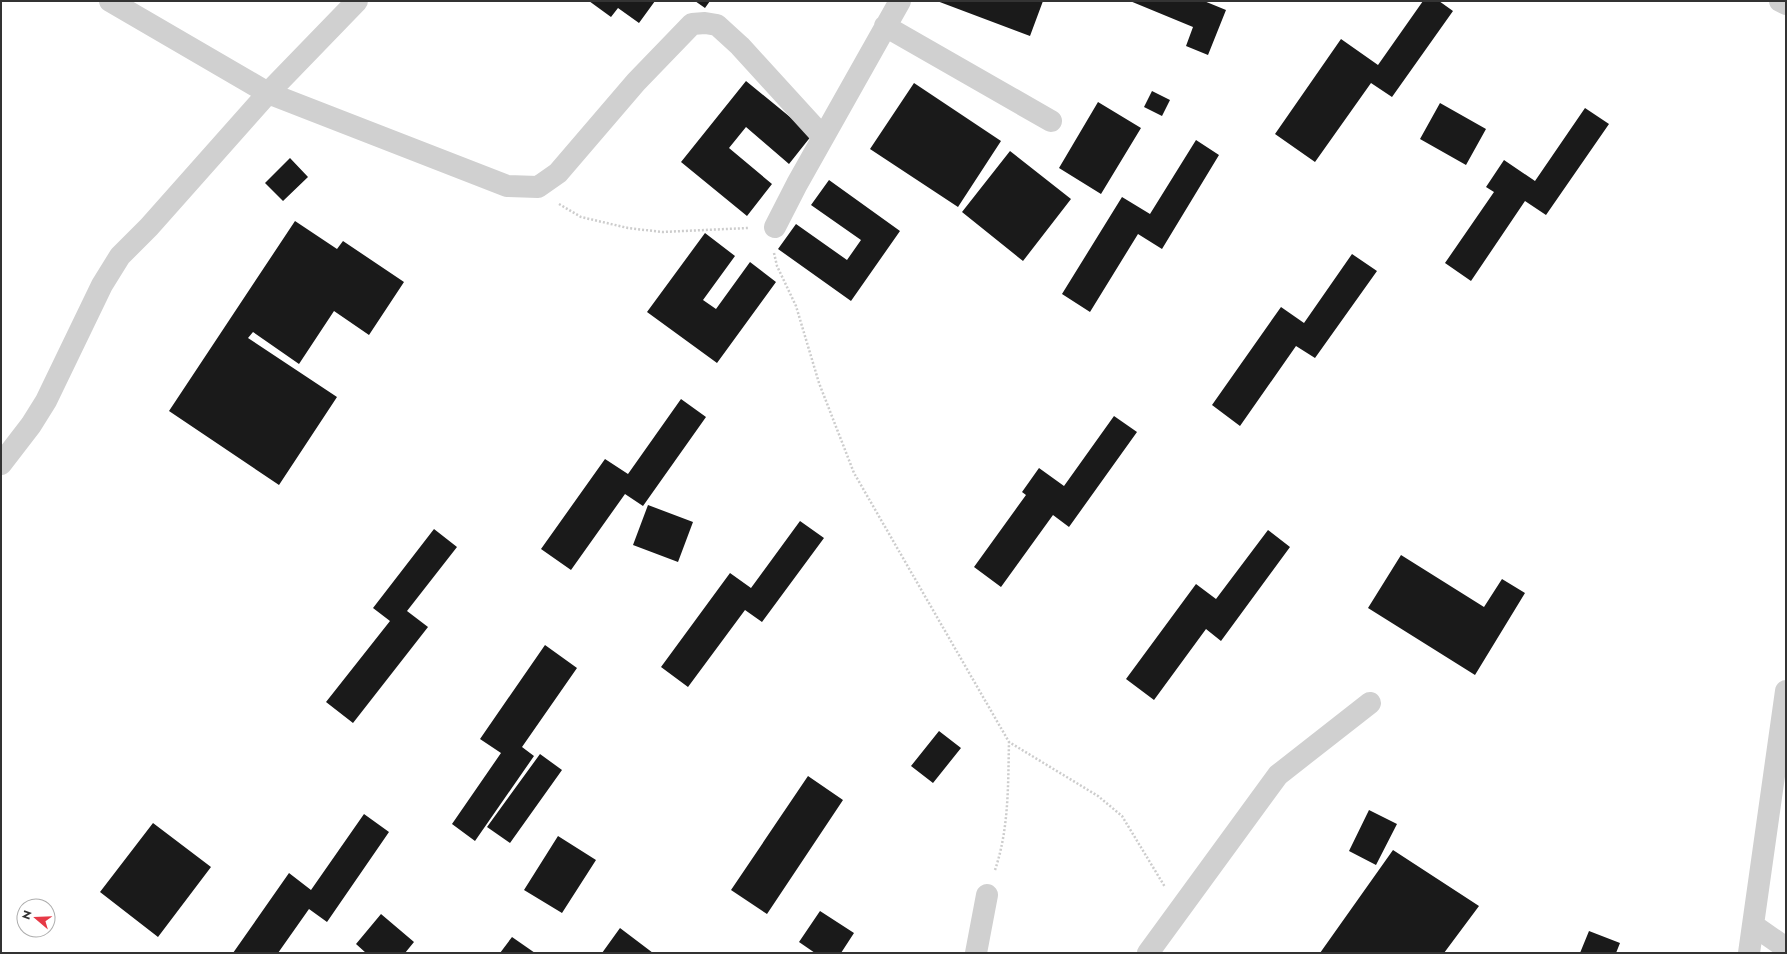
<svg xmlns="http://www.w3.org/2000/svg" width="1787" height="954" viewBox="0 0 1787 954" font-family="Jost,sans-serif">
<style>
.building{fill:#1a1a1a}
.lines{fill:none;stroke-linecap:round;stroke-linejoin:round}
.path{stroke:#cdcdcd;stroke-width:2.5;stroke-dasharray:2 2;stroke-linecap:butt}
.minor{stroke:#d0d0d0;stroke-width:22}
</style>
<rect width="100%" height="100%" fill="#fff"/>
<path class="building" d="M589 1H655L639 23 618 8 611 17Z
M695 1H710L705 8Z
M937 1H1043L1030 36Z
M1130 1H1204L1226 10 1208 55 1186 46 1193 27Z
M1423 1H1439L1453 11 1392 97 1371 83 1315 162 1275 134 1341 39 1378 65Z
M746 81 812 135 789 164 746 127 729 148 772 184 747 216 681 162Z
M914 83 1001 141 958 207 870 149Z
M1152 91 1170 100 1162 116 1144 107Z
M1098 102 1141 128 1101 194 1059 168Z
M1440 103 1486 129 1466 165 1420 139Z
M1585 108 1609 124 1546 215 1525 201 1471 281 1445 263 1494 192 1486 187 1504 160 1535 181Z
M1196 140 1219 155 1162 249 1138 234 1090 312 1062 294 1122 197 1150 214Z
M1010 151 1071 199 1023 261 962 212Z
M290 158 308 177 283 201 265 183Z
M829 180 900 231 851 301 778 249 796 224 847 260 861 240 811 205Z
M295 221 337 249 343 241 404 282 369 335 334 311 299 364 253 332 248 338 337 397 279 485 169 411Z
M705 233 735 256 703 300 716 309 750 262 776 282 717 363 647 312Z
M1352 254 1377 271 1315 358 1296 346 1240 426 1212 405 1281 307 1304 323Z
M681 399 706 417 643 506 625 494 571 570 541 549 605 459 628 474Z
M1114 416 1137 432 1069 527 1053 515 1001 587 974 567 1026 495 1022 492 1039 468 1064 486Z
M648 505 693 522 678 562 633 545Z
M800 521 824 538 762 622 745 610 688 687 661 667 730 573 751 588Z
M434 529 457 547 407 611 428 627 353 723 326 702 390 621 373 608Z
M1268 530 1290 547 1221 641 1206 629 1154 700 1126 679 1196 584 1216 599Z
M1401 555 1484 607 1502 579 1525 593 1475 675 1368 608Z
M545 645 577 668 522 747 534 756 475 841 452 824 501 753 480 739Z
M939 731 961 748 933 783 911 766Z
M540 754 562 770 510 843 487 827Z
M808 776 843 800 767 914 731 890Z
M1369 810 1397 824 1376 865 1349 851Z
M364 814 389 832 327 922 309 909 278 953H233L289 873 311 890Z
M153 823 211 867 158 937 100 892Z
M558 836 596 860 562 913 524 890Z
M1393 850 1479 906 1444 953H1320Z
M820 911 854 933 841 953H815L799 942Z
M381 914 414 942 405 953H366L356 944Z
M620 928 653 953H602Z
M1589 931 1620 943 1616 953H1580Z
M512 937 535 953H500Z"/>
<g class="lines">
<path class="path" d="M559 204 581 217 628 228 662 232 748 228
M774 253 777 266 796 306 819 383 854 473 1009 742 1098 796 1122 816 1165 887
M995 870C1009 829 1008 785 1009 742"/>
<path class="minor" d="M110 1 268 93 507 186 538 187 558 173 636 82 692 24 705 23 717 25 740 46 823 137
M1780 1 1786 4
M885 26 1051 121
M775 227 797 184 900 1
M1 464 31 425 46 401 102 285 120 256 149 227 268 93 357 1
M1753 925 1786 948
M976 953 987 895
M1148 953 1278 775 1370 703
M1749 953 1786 691"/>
</g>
<rect width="1787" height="954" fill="none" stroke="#333333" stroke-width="4"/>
<g transform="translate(36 918) rotate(289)"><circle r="19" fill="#ffffff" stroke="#adadad"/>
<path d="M0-3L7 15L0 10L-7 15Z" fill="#e63946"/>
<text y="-6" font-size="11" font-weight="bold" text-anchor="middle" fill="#333333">N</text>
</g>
</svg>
